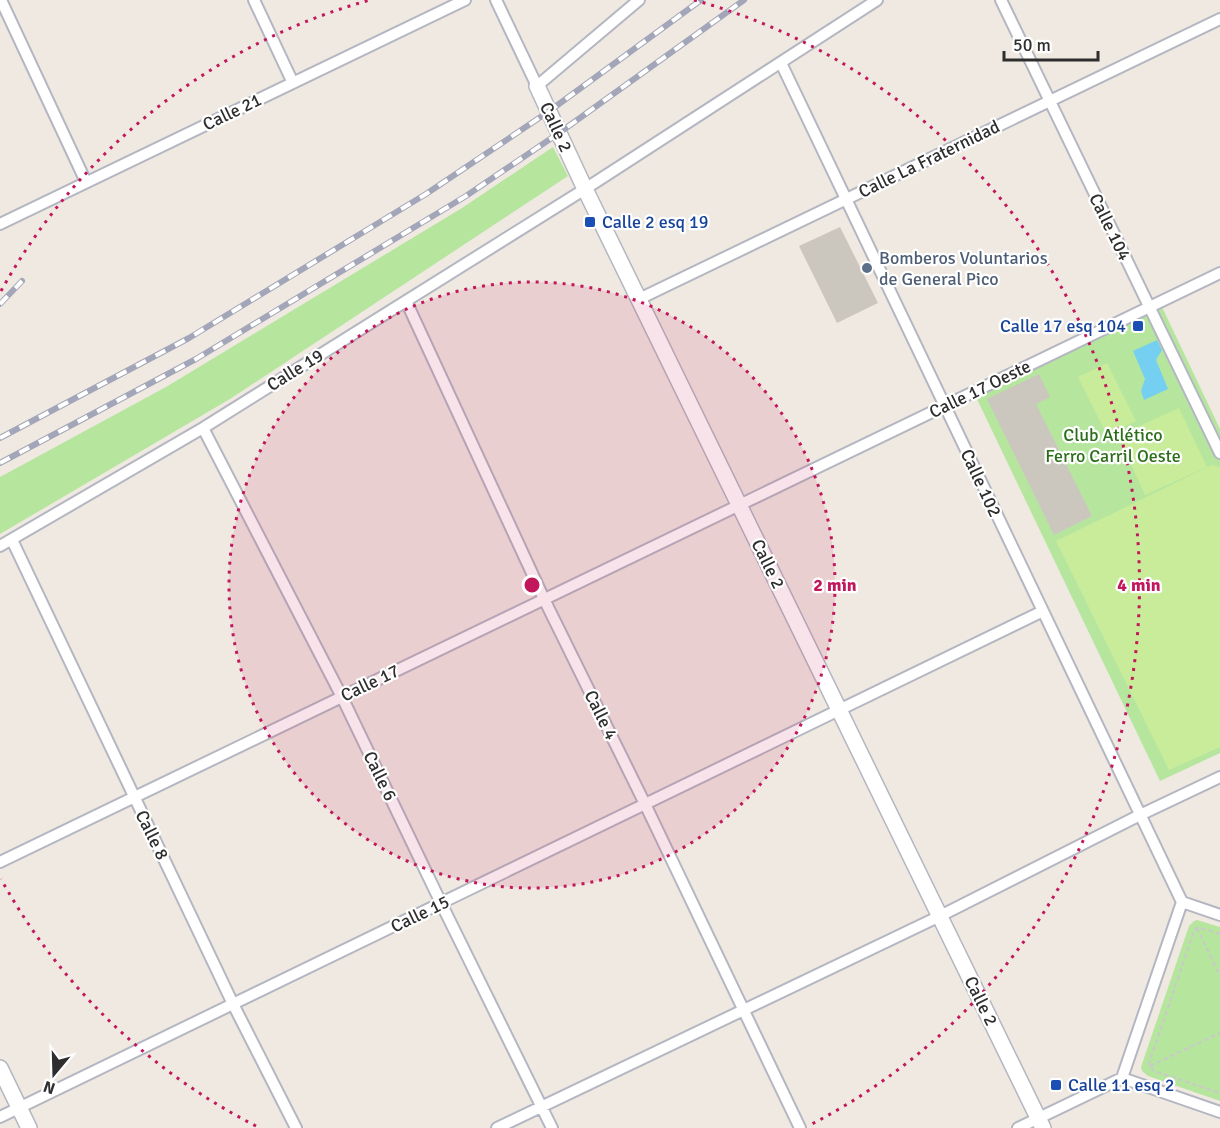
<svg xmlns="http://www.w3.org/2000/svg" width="1220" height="1128" viewBox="0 0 1220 1128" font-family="Signika,sans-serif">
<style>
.green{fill:#b6e59e}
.pitch{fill:#c9ec9a}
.water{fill:#75cff0}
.building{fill:#cbc7bf}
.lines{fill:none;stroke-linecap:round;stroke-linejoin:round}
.street-casing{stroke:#b4b7c1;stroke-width:14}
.secondary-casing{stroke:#b4b7c1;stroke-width:18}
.path{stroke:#c9c9c9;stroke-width:2;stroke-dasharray:4.5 3;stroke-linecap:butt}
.street{stroke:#fff;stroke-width:10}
.secondary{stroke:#fff;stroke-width:15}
.rail-casing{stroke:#a3a6b8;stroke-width:6}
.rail{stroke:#fff;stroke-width:4;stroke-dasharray:11;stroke-linecap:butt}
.ring{fill:none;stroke:#c2185b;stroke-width:3;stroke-dasharray:3 6}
.transit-dot{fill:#1a4fb4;stroke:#fff;stroke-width:2}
.service-dot{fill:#5c6f8a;stroke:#fff;stroke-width:2}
.labels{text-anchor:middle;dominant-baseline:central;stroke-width:4.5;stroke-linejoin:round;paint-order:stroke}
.street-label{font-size:18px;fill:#2e2e2e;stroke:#fff}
.transit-label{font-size:18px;fill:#164399;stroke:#fff;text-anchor:start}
.service-label{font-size:18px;fill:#4e5e75;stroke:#fff;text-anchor:start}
.park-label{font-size:18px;fill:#2c6e1b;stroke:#fff}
.centre{fill:#c2185b;stroke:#fff;stroke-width:3}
.ring-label{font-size:18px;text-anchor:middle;font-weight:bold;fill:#c2185b;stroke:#fff;stroke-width:4.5;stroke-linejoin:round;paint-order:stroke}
</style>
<rect width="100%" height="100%" fill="#efe9e1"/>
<path class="green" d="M553 147 568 176 230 399 0 534V477L166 387 462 208Z
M1162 307 1220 429V753L1160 781 975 395Z
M1197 920 1220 927V1101L1148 1076 1142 1071 1141 1067 1189 926 1194 921Z"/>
<path class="pitch" d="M1107 363 1136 421 1107 435 1078 377Z
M1179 408 1207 467 1145 495 1118 436Z
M1212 465 1220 467V747L1169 770 1056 541Z"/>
<path class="water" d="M1157 340 1162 350 1156 360 1168 389 1144 400 1141 391 1145 379 1133 351Z"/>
<path class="building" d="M840 227 878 303 837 323 799 246Z
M1039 374 1050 397 1036 404 1092 516 1054 535 987 399Z"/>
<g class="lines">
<g class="street-casing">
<path id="street" d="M1 0 86 182
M254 0 293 83
M496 0 537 86 639 0
M1001 0 1220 453
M781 63 1182 902
M0 224 465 0
M639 299 1220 19
M406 301 544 599 645 804 800 1128
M203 428 342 697 441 903 552 1128
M12 540 233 1004 296 1128
M0 546 203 428 585 189 877 0
M0 862 1220 273
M1182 902 1220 915
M1122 1078 1182 902
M0 1117 1043 611
M497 1128 940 916 1140 815 1220 777
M1018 1128 1122 1078 1220 1112"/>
</g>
<g class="secondary-casing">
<path id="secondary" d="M537 86 585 189 1043 1128
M0 1068 29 1128"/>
</g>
<path class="path" d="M1197 928 1220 976
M1220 934 1205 929 1197 928 1194 931 1149 1063 1150 1066 1154 1071 1220 1093
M1150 1066 1220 1033"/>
<use href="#street" class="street"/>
<use href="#secondary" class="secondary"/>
<g class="rail-casing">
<path id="rail" d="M0 304 22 281
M0 438 189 338 426 194 548 112 701 0
M0 463 196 359 466 196 559 133 744 0"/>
</g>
<use href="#rail" class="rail"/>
</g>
<circle cx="532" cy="585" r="303" fill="#c2185b" fill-opacity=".12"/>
<g class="ring">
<circle cx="532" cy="585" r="303"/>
<path d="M256 1126A607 607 0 0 1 1 879M1 291A607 607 0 0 1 370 0M694 0A607 607 0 0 1 808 1126"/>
</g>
<g class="transit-dot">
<rect x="584" y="216" width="12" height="12" rx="3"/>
<rect x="1132" y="320" width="12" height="12" rx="3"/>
<rect x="1050" y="1079" width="12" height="12" rx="3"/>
</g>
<circle class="service-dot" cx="867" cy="268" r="6"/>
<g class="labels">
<g class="street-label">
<text transform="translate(232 112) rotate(-26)">Calle 21</text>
<text transform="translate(556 127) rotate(65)">Calle 2</text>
<text transform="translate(929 159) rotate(-26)">Calle La Fraternidad</text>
<text transform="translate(1110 227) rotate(64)">Calle 104</text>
<text transform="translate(295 370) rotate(-32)">Calle 19</text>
<text transform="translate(980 389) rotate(-26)">Calle 17 Oeste</text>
<text transform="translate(981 483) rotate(65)">Calle 102</text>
<text transform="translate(768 564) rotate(64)">Calle 2</text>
<text transform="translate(370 683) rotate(-26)">Calle 17</text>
<text transform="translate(601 715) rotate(64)">Calle 4</text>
<text transform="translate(380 776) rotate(64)">Calle 6</text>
<text transform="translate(152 835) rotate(64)">Calle 8</text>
<text transform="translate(420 914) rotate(-26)">Calle 15</text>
<text transform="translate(981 1001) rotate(64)">Calle 2</text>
</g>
<g class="transit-label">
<text x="602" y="222">Calle 2 esq 19</text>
<text x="1126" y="326" text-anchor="end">Calle 17 esq 104</text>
<text x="1068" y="1085">Calle 11 esq 2</text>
</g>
<g class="service-label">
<text x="879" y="258">Bomberos Voluntarios<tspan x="879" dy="21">de General Pico</tspan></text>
</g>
<g class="park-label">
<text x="1113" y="435">Club Atlético<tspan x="1113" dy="21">Ferro Carril Oeste</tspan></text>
</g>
</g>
<circle cx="532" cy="585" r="9" class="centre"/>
<g class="ring-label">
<text x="835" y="591">2 min</text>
<text x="1139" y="591">4 min</text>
</g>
<g transform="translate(54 1074) rotate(199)" stroke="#ffffff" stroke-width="4.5" paint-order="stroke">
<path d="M0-4.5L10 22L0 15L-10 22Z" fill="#2e2e2e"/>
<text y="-9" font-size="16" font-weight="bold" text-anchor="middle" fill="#2e2e2e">N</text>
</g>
<path d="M1004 51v9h94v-9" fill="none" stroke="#2e2e2e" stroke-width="3"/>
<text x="1013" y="51" font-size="18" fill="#2e2e2e" stroke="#ffffff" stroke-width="4.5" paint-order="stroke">50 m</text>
</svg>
